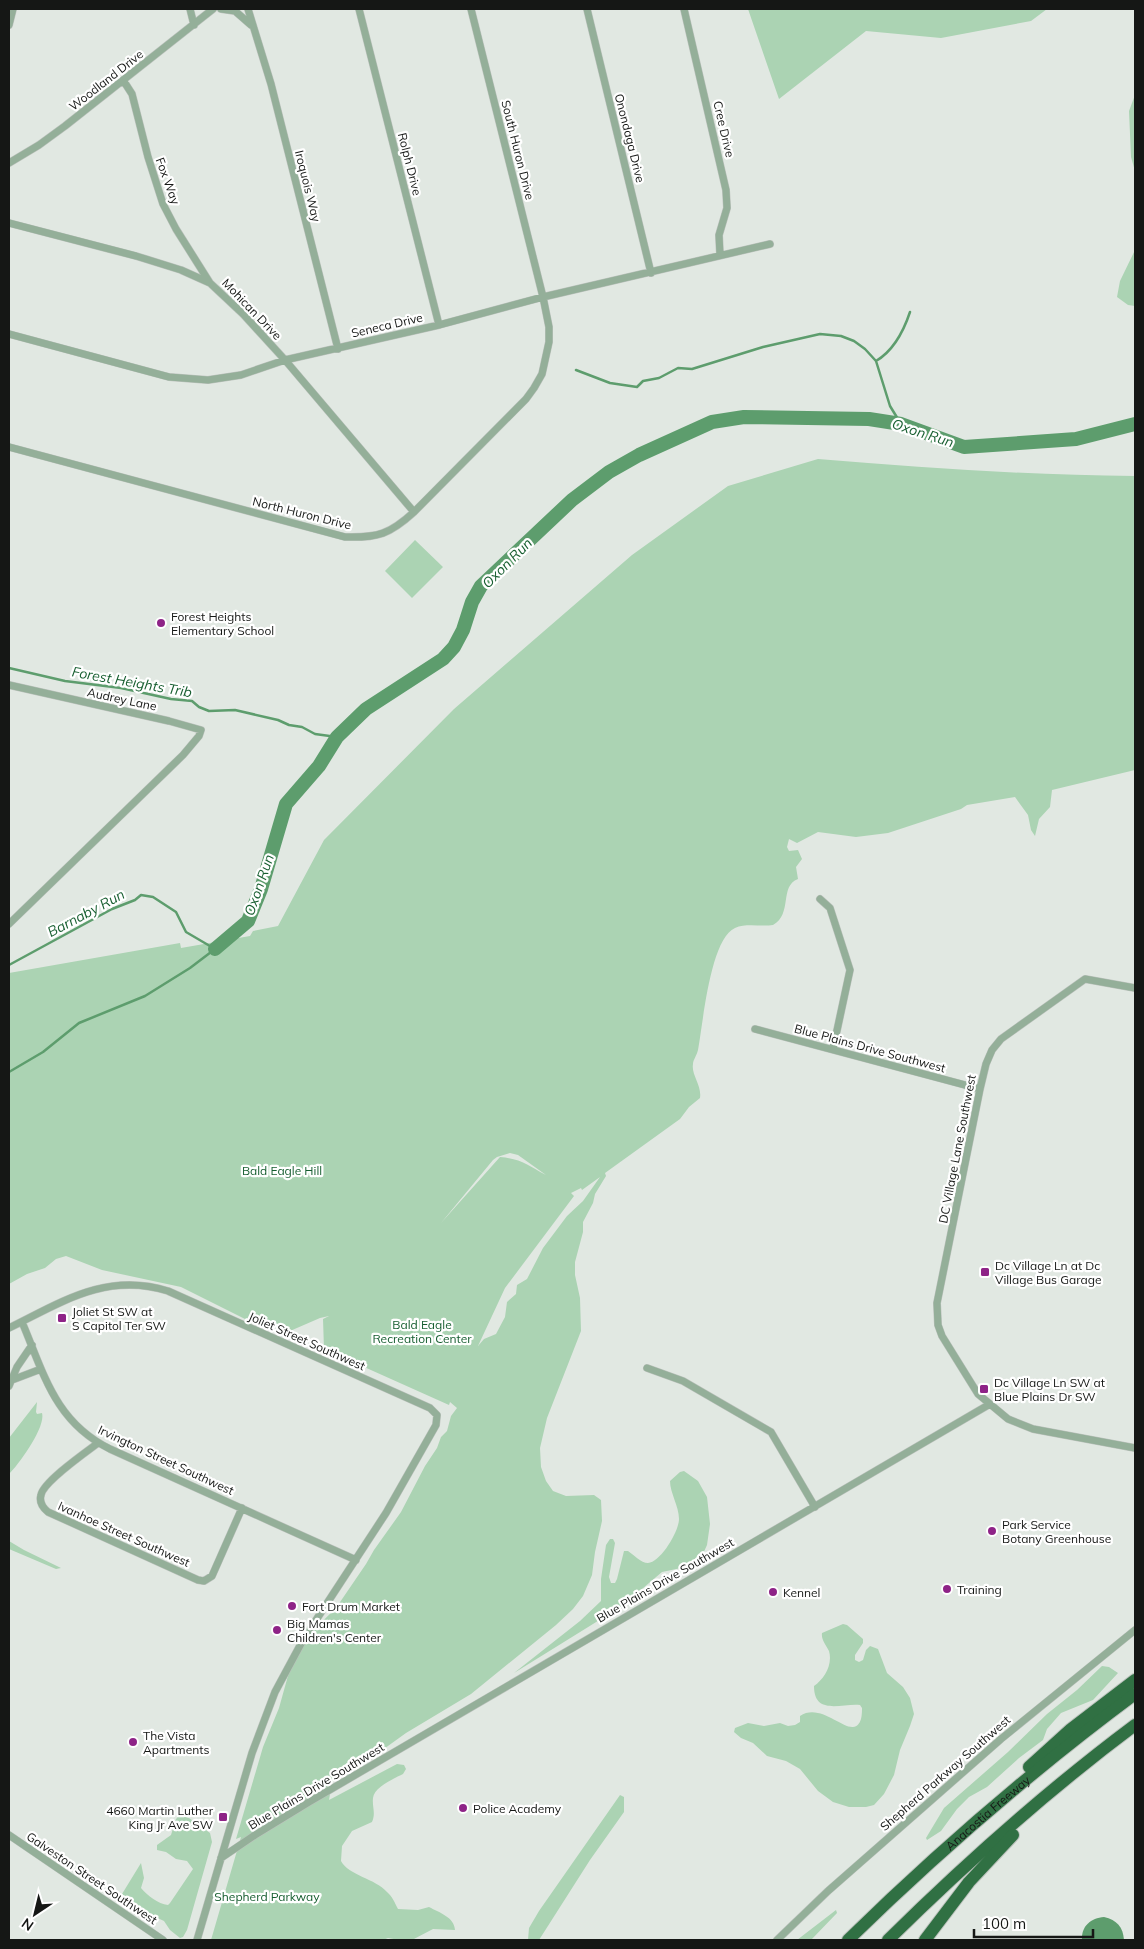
<svg xmlns="http://www.w3.org/2000/svg" width="1144" height="1949" viewBox="0 0 1144 1949" font-family="Mulish,sans-serif">
<style>
.green{fill:#abd3b3;fill-rule:evenodd}
.water{fill:#5d9d6d}
.lines{fill:none;stroke-linecap:round;stroke-linejoin:round}
.stream{stroke:#5d9d6d;stroke-width:2.5}
.river{stroke:#5d9d6d;stroke-width:14}
.street-casing{stroke:#bcc2bd;stroke-width:8}
.highway-casing{stroke:#bcc2bd;stroke-width:14}
.street{stroke:#94af99;stroke-width:7}
.highway{stroke:#307043;stroke-width:12}
.poi-dot{fill:#8e2387;stroke:#fff;stroke-width:2}
.labels{text-anchor:middle;dominant-baseline:central;stroke-width:4.5;stroke-linejoin:round;paint-order:stroke}
.street-label{font-size:12px;fill:#151715;stroke:#fff}
.poi-label{font-size:12px;fill:#151715;stroke:#fff;text-anchor:start}
.park-label{font-size:12px;fill:#155d2f;stroke:#fff}
.water-label{font-size:14px;font-style:italic;fill:#185f31;stroke:#fff}
</style>
<rect width="100%" height="100%" fill="#e1e8e2"/>
<path class="green" d="M748 9H1047L1031 21 941 38 866 31 779 99Z
M1135 95V171L1131 157 1129 111Z
M1135 236V306L1128 305 1117 297 1120 281 1135 250Z
M818 459C924 468 1029 475 1135 476V770L1052 790 1050 807 1039 819 1035 836 1031 830 1028 815 1015 797 967 805 961 809 888 833 856 837 818 832 797 843 789 839 787 847 789 851 798 850 802 859 796 867 798 879C779 886 793 914 773 925 761 927 746 923 735 928 710 939 703 1024 698 1050 697 1055 693 1060 693 1064 691 1075 702 1085 700 1098L689 1107 680 1119 605 1173 606 1176 595 1194 593 1203 583 1222V1232L575 1262V1275L580 1298 581 1331 547 1418 540 1448 541 1467 546 1481 553 1491 566 1496 594 1495 601 1500 602 1521 595 1552 592 1575 583 1596 573 1609 556 1625 471 1694 406 1733 381 1751 348 1769 334 1772 329 1800 397 1764 404 1765 406 1769 403 1774C395 1778 374 1787 373 1798 372 1807 376 1813 372 1822L352 1831 342 1846 341 1861C348 1875 376 1879 387 1892 392 1896 395 1903 398 1909L418 1910 429 1907C440 1913 454 1917 455 1930L433 1929 412 1940H399L388 1938 383 1940H211L241 1837 236 1839 263 1747 279 1708 296 1647 336 1608 366 1564 374 1550 401 1512 425 1466 437 1448 441 1437 447 1431 451 1416 457 1408 450 1402 449 1405 324 1349 323 1319 329 1316 320 1318 290 1331 287 1328 261 1327 181 1287 102 1270 66 1256 56 1259 45 1268 27 1274 9 1284V973L180 943 181 948 250 936 253 931 278 926 324 840 454 709 632 555 728 486ZM510 1153 518 1155 546 1175C527 1165 522 1159 500 1157L441 1223 493 1160 497 1157ZM600 1177 583 1201 567 1216 543 1248 527 1279 517 1285 516 1294 507 1302 505 1317 496 1334 484 1339 478 1346 505 1288 574 1196 571 1193 581 1188 582 1190Z
M415 540 443 567 412 598 385 571Z
M37 1402 36 1412 37 1414 42 1413C46 1427 19 1464 9 1474V1438Z
M684 1471 698 1481 707 1497 710 1524 707 1545 702 1556 686 1567 662 1572 622 1606 514 1673 580 1621 601 1601V1579L606 1545 610 1539H613L615 1543 609 1577 611 1583H615L617 1579 624 1551H628C634 1555 641 1563 648 1563 661 1562 679 1531 679 1519 679 1506 670 1493 670 1481L680 1472Z
M9 1541 24 1550 61 1568 56 1569 9 1549Z
M843 1624 847 1625 863 1639V1643L855 1655V1660L859 1662 863 1660 866 1650 870 1646 878 1649 887 1673 903 1687 910 1698 914 1714 910 1726 900 1750 894 1775 884 1794 874 1805 866 1807H849L833 1802 818 1791 800 1769 786 1761 767 1756 753 1743 741 1738 734 1732 735 1728 748 1723 764 1726 780 1723 788 1726 795 1725 800 1722V1716C819 1703 841 1728 853 1727 862 1726 862 1714 862 1708L860 1705C842 1703 814 1716 814 1686 824 1679 833 1665 829 1651 826 1645 821 1640 822 1633Z
M1102 1666 1109 1667 1118 1673 1093 1700 1061 1713 1047 1729 1043 1740 1019 1758 987 1787 969 1797 957 1809 941 1831 927 1840 926 1838 944 1808 1008 1752 1047 1714 1077 1690Z
M620 1795 624 1797V1812L590 1860 539 1940H528L529 1928 539 1911Z
M180 1815 189 1818 210 1833 212 1842 187 1930 183 1937 180 1938 170 1930 164 1921 134 1907 124 1898 122 1894 141 1863 144 1878 141 1888C147 1895 158 1904 168 1905L170 1903 193 1869 187 1861 176 1859 166 1852 157 1850V1845L171 1835 176 1819Z
M836 1910 837 1913 811 1940H797Z"/>
<path class="water" d="M1104 1917C1117 1920 1123 1927 1124 1940H1082C1081 1926 1091 1918 1104 1917Z"/>
<g class="lines">
<path class="stream" d="M876 361C893 351 904 330 910 312
M576 370 610 383 637 387 643 381 659 378 678 368 692 369 763 347 820 334 841 336 854 341 865 349 876 361 890 406 901 424
M9 668 65 681 121 688 171 699 192 701 199 707 209 711 235 710 278 720 289 725 302 727 315 734 337 737
M9 965 112 909 135 900 141 895 153 897 176 912 186 932 215 949 190 968 145 996 79 1023 43 1052 9 1072"/>
<path class="river" d="M215 949 248 921 261 889 286 804 319 766 337 737 366 709 443 659 454 647 463 630 472 602 481 586 572 500 609 472 639 455 712 422 744 417 869 419 901 424 964 447 1076 439 1135 424"/>
<g class="street-casing">
<path id="street" d="M190 9 194 25
M221 9 235 11 251 25
M248 9 271 84 338 349
M359 9 439 325
M587 9 651 273
M684 9 726 190 727 208 719 235 720 255
M9 25 13 9
M123 80 132 94 148 157 163 204 176 229 210 283
M9 163 39 145 65 126 213 9
M9 223 136 256 181 270 210 283 243 314 285 360 414 512
M9 334 169 377 208 380 241 375 285 360 439 325 543 297 770 244
M9 447 345 537C378 538 390 534 414 512L526 399 534 388 542 374 549 342V327L543 297 471 9
M9 685 169 721 201 730 199 736 183 755 9 924
M820 899 830 908 850 970 833 1049
M1135 988 1085 979 1001 1039 992 1050 986 1064 980 1089 937 1303 938 1325 942 1336 978 1394 1008 1419 1033 1429 1135 1448
M755 1029 980 1089
M22 1322C44 1374 55 1422 110 1449L356 1560
M9 1328C62 1302 106 1272 168 1291L430 1408 437 1415 436 1425 386 1513 303 1640 275 1692 252 1753 197 1940
M647 1368 683 1381 771 1432 815 1507
M12 1380 41 1369
M9 1386 17 1367 32 1345
M98 1443C86 1452 43 1482 41 1495 39 1502 43 1508 48 1512L198 1580 204 1581 212 1576 242 1508
M9 1835 163 1940
M221 1858 255 1835 309 1802 990 1404
M777 1940 828 1891 1001 1739 1135 1630"/>
</g>
<g class="highway-casing">
<g id="highway">
<path d="M1029 1767 1071 1729 1135 1680"/>
<path id="s1" d="M848 1940C938 1852 1034 1769 1135 1694"/>
<path d="M888 1940C965 1864 1048 1790 1135 1725"/>
<path d="M925 1940 969 1882 1013 1835"/>
</g>
</g>
<use href="#street" class="street"/>
<use href="#highway" class="highway"/>
</g>
<g class="poi-dot">
<circle cx="161" cy="623" r="5"/>
<rect x="980" y="1267" width="10" height="10" rx="2.5"/>
<rect x="57" y="1313" width="10" height="10" rx="2.5"/>
<rect x="979" y="1384" width="10" height="10" rx="2.5"/>
<circle cx="992" cy="1531" r="5"/>
<circle cx="947" cy="1589" r="5"/>
<circle cx="773" cy="1592" r="5"/>
<circle cx="292" cy="1606" r="5"/>
<circle cx="277" cy="1630" r="5"/>
<circle cx="133" cy="1742" r="5"/>
<circle cx="463" cy="1808" r="5"/>
<rect x="218" y="1812" width="10" height="10" rx="2.5"/>
</g>
<g class="labels">
<g class="street-label">
<text transform="translate(106 80) rotate(-38)">Woodland Drive</text>
<text transform="translate(724 129) rotate(77)">Cree Drive</text>
<text transform="translate(630 138) rotate(76)">Onondaga Drive</text>
<text transform="translate(518 150) rotate(76)">South Huron Drive</text>
<text transform="translate(410 164) rotate(76)">Rolph Drive</text>
<text transform="translate(168 181) rotate(70)">Fox Way</text>
<text transform="translate(308 186) rotate(76)">Iroquois Way</text>
<text transform="translate(252 309) rotate(46)">Mohican Drive</text>
<text transform="translate(387 325) rotate(-13)">Seneca Drive</text>
<text transform="translate(302 513) rotate(14)">North Huron Drive</text>
<text transform="translate(122 699) rotate(12)">Audrey Lane</text>
<text transform="translate(870 1048) rotate(15)">Blue Plains Drive Southwest</text>
<text transform="translate(957 1149) rotate(-79)">DC Village Lane Southwest</text>
<text transform="translate(307 1341) rotate(24)">Joliet Street Southwest</text>
<text transform="translate(166 1460) rotate(25)">Irvington Street Southwest</text>
<text transform="translate(124 1534) rotate(24)">Ivanhoe Street Southwest</text>
<text transform="translate(665 1580) rotate(-30)">Blue Plains Drive Southwest</text>
<text transform="translate(945 1773) rotate(-41)">Shepherd Parkway Southwest</text>
<text transform="translate(316 1786) rotate(-31)">Blue Plains Drive Southwest</text>
<text stroke="none"><textPath href="#s1" startOffset="189">Anacostia Freeway</textPath></text>
<text transform="translate(92 1878) rotate(34)">Galveston Street Southwest</text>
</g>
<g class="poi-label">
<text x="171" y="616">Forest Heights<tspan x="171" dy="14">Elementary School</tspan></text>
<text x="995" y="1265">Dc Village Ln at Dc<tspan x="995" dy="14">Village Bus Garage</tspan></text>
<text x="72" y="1311">Joliet St SW at<tspan x="72" dy="14">S Capitol Ter SW</tspan></text>
<text x="994" y="1382">Dc Village Ln SW at<tspan x="994" dy="14">Blue Plains Dr SW</tspan></text>
<text x="1002" y="1524">Park Service<tspan x="1002" dy="14">Botany Greenhouse</tspan></text>
<text x="957" y="1589">Training</text>
<text x="783" y="1592">Kennel</text>
<text x="302" y="1606">Fort Drum Market</text>
<text x="287" y="1623">Big Mamas<tspan x="287" dy="14">Children's Center</tspan></text>
<text x="143" y="1735">The Vista<tspan x="143" dy="14">Apartments</tspan></text>
<text x="473" y="1808">Police Academy</text>
<text x="213" y="1810" text-anchor="end">4660 Martin Luther<tspan x="213" dy="14">King Jr Ave SW</tspan></text>
</g>
<g class="park-label">
<text x="282" y="1170">Bald Eagle Hill</text>
<text x="422" y="1324">Bald Eagle<tspan x="422" dy="14">Recreation Center</tspan></text>
<text x="267" y="1896">Shepherd Parkway</text>
</g>
<g class="water-label">
<text transform="translate(923 433) rotate(18)">Oxon Run</text>
<text transform="translate(507 563) rotate(-45)">Oxon Run</text>
<text transform="translate(132 682) rotate(10)">Forest Heights Trib</text>
<text transform="translate(259 885) rotate(-71)">Oxon Run</text>
<text transform="translate(86 913) rotate(-28)">Barnaby Run</text>
</g>
</g>
<rect width="1144" height="1949" fill="none" stroke="#151715" stroke-width="20"/>
<g transform="translate(35 1914) rotate(215)" stroke="#ffffff" stroke-width="4" paint-order="stroke">
<path d="M0-4L9 19L0 12L-9 19Z" fill="#151715"/>
<text y="-8" font-size="14" font-weight="bold" text-anchor="middle" fill="#151715">N</text>
</g>
<path d="M974 1929v8h119v-8" fill="none" stroke="#151715" stroke-width="2.5"/>
<text x="982" y="1929" font-size="15" fill="#151715" stroke="#ffffff" stroke-width="4" paint-order="stroke">100 m</text>
</svg>
